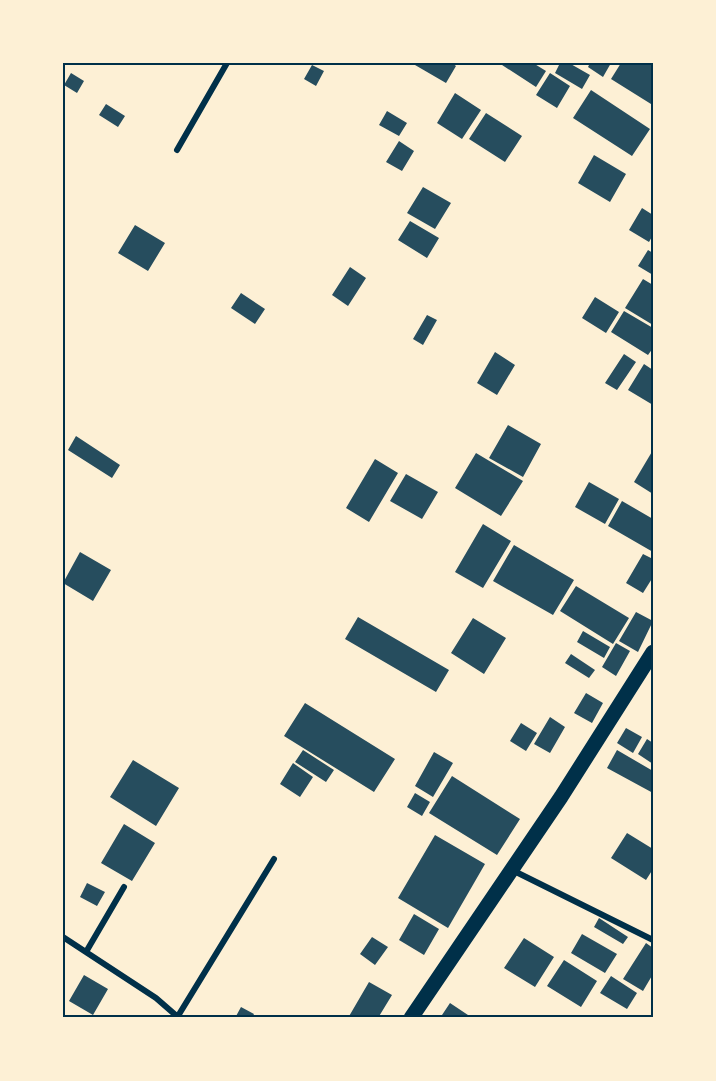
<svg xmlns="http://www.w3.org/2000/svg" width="716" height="1081" viewBox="0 0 716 1081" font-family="Arial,sans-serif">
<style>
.building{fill:#264d5e}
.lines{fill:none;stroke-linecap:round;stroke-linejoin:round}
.minor{stroke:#003049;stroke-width:6}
.primary{stroke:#003049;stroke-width:15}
.neatline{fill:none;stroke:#003049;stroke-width:2}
</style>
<rect width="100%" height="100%" fill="#fdf0d5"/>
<path class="building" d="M417 63H452L456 66 446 83 415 65Z
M499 63H533L546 71 536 87Z
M560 63H569L590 75 582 89 555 73Z
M590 63H611L603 77 588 67Z
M621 63H651L653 66 651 104 611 79Z
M312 65 324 71 316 86 304 79Z
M71 73 84 81 77 93 64 85Z
M550 73 570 86 557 108 536 95Z
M591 90 650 129 632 156 573 118Z
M455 93 481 110 462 139 437 123Z
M106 104 125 116 118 127 99 115Z
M387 111 407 123 399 136 379 125Z
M486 113 522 136 505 162 469 139Z
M399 141 414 151 402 171 386 162Z
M594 155 626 174 610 202 578 183Z
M423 187 451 203 435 229 407 213Z
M642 208 653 215V235L649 242 629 230Z
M410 221 439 238 427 258 398 240Z
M135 225 165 243 148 271 118 253Z
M648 250 653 253V275L638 266Z
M350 267 366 278 348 306 332 295Z
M643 279 653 285V325L625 308Z
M241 293 265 309 255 324 231 308Z
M595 297 619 312 606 333 582 318Z
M624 311 653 328V348L648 355 611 332Z
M427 315 437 320 423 345 413 339Z
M495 352 515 365 497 395 477 383Z
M624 354 636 362 617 390 605 383Z
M644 364 653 370V405L628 390Z
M508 425 541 444 523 477 489 458Z
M76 436 120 465 112 478 68 450Z
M653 450V494L634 482Z
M476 453 523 481 501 516 455 488Z
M375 459 398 473 369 522 346 508Z
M406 474 438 492 422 519 390 501Z
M589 482 619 499 605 524 575 507Z
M622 501 653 519V552L608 526Z
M483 524 511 541 483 588 455 572Z
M514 545 574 580 553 615 493 581Z
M80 552 111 570 93 601 63 583Z
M643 554 653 559V577L643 593 626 583Z
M576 586 629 618 613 644 560 611Z
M636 612 653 621 638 652 619 641Z
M358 617 449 670 436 692 345 639Z
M473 618 506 638 484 674 451 653Z
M583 631 610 647 604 658 577 642Z
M616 643 630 651 616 676 602 667Z
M571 654 595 670 589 678 565 663Z
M586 693 603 703 592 723 574 713Z
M305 703 395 759 374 792 284 736Z
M550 717 565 727 550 753 534 744Z
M521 723 537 733 526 751 510 741Z
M626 728 642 737 633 753 617 743Z
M647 739 653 743V764L638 754Z
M303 750 334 770 326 782 295 762Z
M617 750 653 771V793L607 768Z
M434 752 453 763 433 797 415 786Z
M133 760 179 788 156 826 110 797Z
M293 763 313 777 300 797 280 784Z
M452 776 520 819 497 855 429 813Z
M415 793 430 802 422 816 407 807Z
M124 824 155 843 132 881 101 863Z
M627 833 653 849V869L646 880 611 858Z
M435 835 485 864 448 928 398 898Z
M87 883 105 892 97 906 80 897Z
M414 914 439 929 424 955 399 940Z
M599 918 628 937 623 944 594 927Z
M582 934 617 954 605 973 571 953Z
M372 937 388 947 375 965 360 954Z
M524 938 554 957 535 987 504 968Z
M646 943 653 948V974L643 991 623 979Z
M564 960 597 981 581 1007 547 986Z
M84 975 108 989 93 1015 69 1001Z
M611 976 637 993 627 1009 600 993Z
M369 982 392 995 378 1018H348Z
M450 1003 468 1015 466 1018H440Z
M241 1007 254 1014 252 1018H235Z"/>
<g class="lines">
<path class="minor" d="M177 150 227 63
M512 870 653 940
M63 937 156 998 179 1018
M86 952 124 887
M178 1016 274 859"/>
<path class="primary" d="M411 1018 561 797 653 652"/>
</g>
<rect width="716" height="1081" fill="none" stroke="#fdf0d5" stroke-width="129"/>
<rect x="64" y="64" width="588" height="952" class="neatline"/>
</svg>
